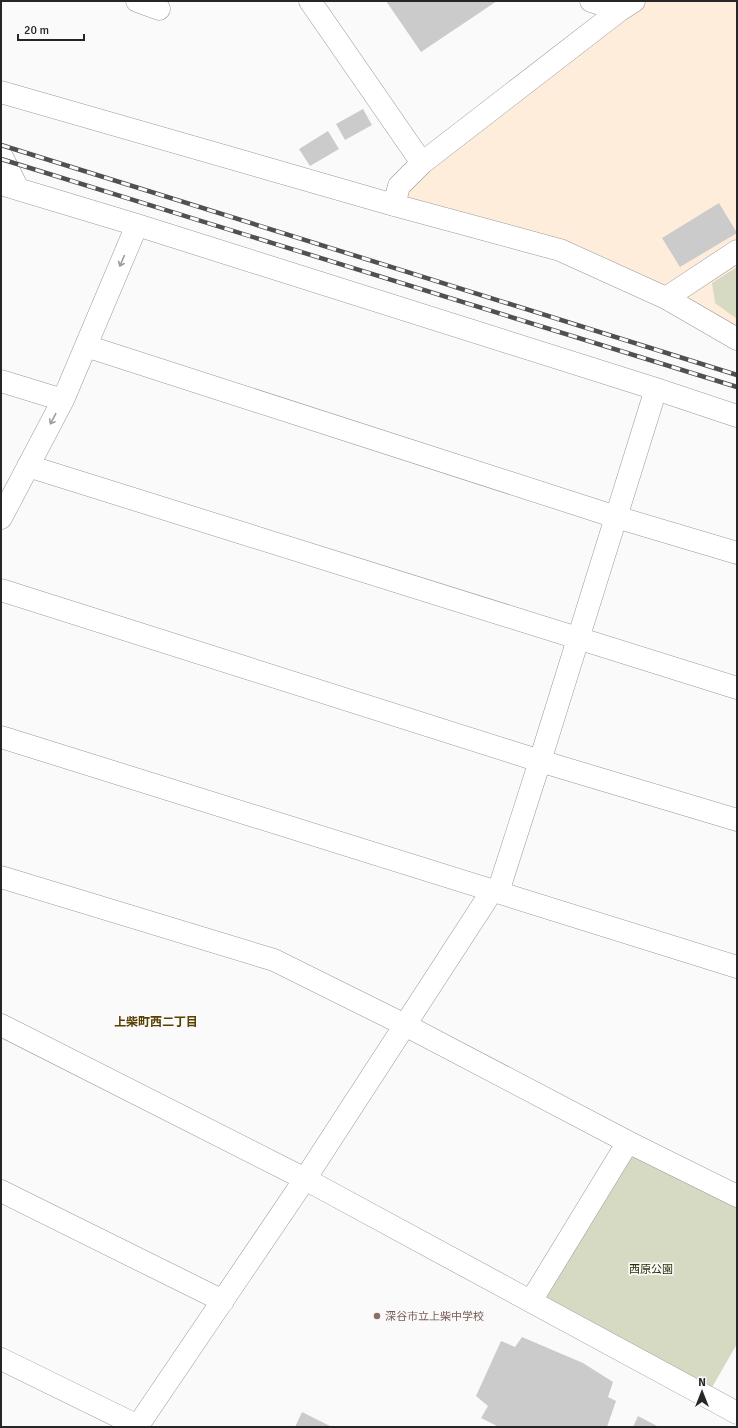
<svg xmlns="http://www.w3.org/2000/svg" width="738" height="1428" viewBox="0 0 738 1428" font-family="Signika,'Noto Sans JP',sans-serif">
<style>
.industrial{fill:#ffeddc}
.green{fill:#d7dac3}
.building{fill:#cbcbcc}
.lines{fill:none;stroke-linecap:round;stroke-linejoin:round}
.minor-casing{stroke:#99999a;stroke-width:23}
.minor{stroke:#fff;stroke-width:22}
.rail-casing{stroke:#505051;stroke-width:4.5}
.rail{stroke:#fafafb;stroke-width:3;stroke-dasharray:9;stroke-linecap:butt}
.oneway{stroke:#9d9d9e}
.education-dot{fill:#8d6e63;stroke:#fafafb;stroke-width:1.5}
.labels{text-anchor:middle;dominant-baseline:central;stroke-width:3.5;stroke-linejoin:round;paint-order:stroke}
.park-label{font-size:11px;fill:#2b2e06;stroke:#fafafb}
.education-label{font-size:11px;fill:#785e54;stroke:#fafafb;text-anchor:start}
.neighbourhood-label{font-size:12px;font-weight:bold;fill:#5a4101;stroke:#fafafb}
</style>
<rect width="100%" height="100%" fill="#fafafb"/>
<path class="industrial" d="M634 1H737V339L560 250 394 205 399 186Z"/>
<path class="green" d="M737 267V319L715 303 712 283Z
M628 1142 737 1196V1344L707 1396 531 1301Z"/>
<path class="building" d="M386 1H497L421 52Z
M363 109 372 125 345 140 336 124Z
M328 131 339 149 310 166 299 149Z
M719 203 737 233 680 267 662 238Z
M522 1337 583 1363 613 1382 608 1397 616 1401 607 1427H499L481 1418 488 1406 476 1396 501 1341 515 1347Z
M302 1412 332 1427H295Z
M638 1416 659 1427H633Z"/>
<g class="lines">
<g class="minor-casing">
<path id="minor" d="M137 1 159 9
M310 1 422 163
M591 1 620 10
M1 92 394 205 560 250 666 298 737 339
M1 155 18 189
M1 184 137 225 656 389 737 416
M394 205 399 186 422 163 620 10 634 1
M666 298 737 251
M86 346 616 517 737 553
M1 381 63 400
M28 466 737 688
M1 518 63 400 137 225
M1 590 540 761 737 820
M1 737 737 967
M1 877 274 960 405 1025 628 1142 737 1196
M498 892 540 761 656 389
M1 1025 305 1179 737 1413
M1 1191 223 1301
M531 1301 628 1142
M1 1359 138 1426
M137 1427 305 1179 492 891"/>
</g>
<use href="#minor" class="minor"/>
<g class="rail-casing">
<path id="rail" d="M1 145 737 375
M1 159 737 387"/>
</g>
<use href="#rail" class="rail"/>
</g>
<defs><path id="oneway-shaft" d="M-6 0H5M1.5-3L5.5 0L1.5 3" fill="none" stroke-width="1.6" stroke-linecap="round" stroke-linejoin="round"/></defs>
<g class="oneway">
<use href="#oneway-shaft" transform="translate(122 261) rotate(113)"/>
<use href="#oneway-shaft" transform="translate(53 419) rotate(118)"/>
</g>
<circle class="education-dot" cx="377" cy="1316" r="4"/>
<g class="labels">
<g class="park-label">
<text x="651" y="1269">西原公園</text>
</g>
<g class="education-label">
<text x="385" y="1316">深谷市立上柴中学校</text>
</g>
<g class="neighbourhood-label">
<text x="156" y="1022">上柴町西二丁目</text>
</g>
</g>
<rect width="738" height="1428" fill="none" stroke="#262627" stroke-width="4"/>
<g transform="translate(702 1392)" stroke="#fafafb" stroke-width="3" paint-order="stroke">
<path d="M0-3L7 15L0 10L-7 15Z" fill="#262627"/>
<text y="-6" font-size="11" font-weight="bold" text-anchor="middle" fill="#262627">N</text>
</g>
<path d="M18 34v6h66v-6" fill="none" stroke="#262627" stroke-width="2"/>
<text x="24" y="34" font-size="12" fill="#262627" stroke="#fafafb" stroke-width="3" paint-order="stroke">20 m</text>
</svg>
